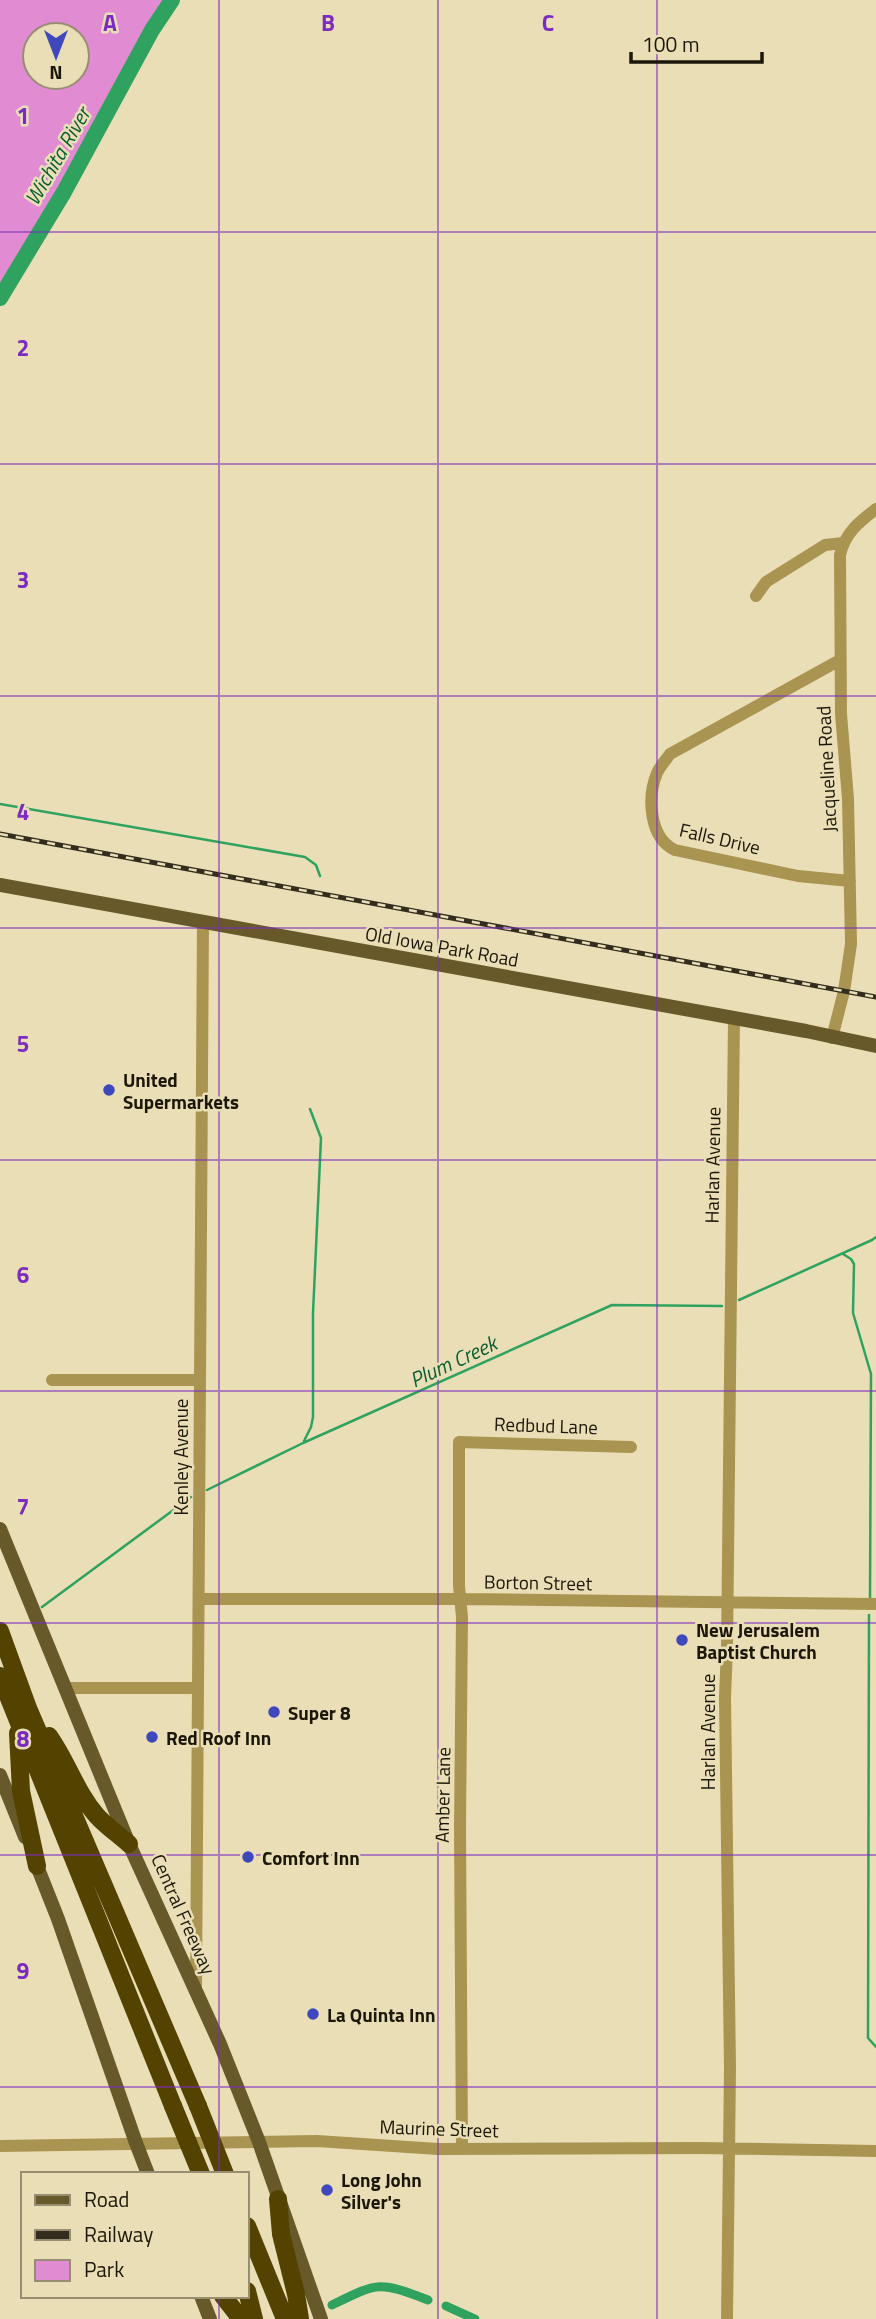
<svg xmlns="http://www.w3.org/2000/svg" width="876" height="2319" viewBox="0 0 876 2319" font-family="'Titillium Web',sans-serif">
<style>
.green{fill:#e18bd3;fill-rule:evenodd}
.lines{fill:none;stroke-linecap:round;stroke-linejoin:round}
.stream{stroke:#30a25f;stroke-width:2.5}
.canal{stroke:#30a25f;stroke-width:9}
.river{stroke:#30a25f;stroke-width:16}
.minor{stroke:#a99551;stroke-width:12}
.major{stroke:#675929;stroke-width:14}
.highway{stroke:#544300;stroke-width:18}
.rail-casing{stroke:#322d1d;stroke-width:5}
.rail{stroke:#eadeb7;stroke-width:2.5;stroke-dasharray:8;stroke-linecap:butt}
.highway-bridge{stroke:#544300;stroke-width:18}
.grid{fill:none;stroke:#7b2cbf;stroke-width:2;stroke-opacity:0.55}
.poi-dot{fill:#3e48bc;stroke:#eadeb7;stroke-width:2.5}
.labels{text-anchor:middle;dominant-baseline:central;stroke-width:5;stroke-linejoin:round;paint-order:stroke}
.street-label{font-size:19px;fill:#1b1709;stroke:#eadeb7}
.poi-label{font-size:19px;font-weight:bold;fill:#1b1709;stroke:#eadeb7;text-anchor:start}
.water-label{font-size:21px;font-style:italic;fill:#0a5d31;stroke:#eadeb7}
.grid-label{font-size:23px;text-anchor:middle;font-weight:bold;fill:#7b2cbf;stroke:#eadeb7;stroke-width:5;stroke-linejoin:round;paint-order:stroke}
</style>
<rect width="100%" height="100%" fill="#eadeb7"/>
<path class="green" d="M0 0H172L152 30 64 192 0 298ZM35 35H77V77H35Z"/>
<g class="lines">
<path class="stream" d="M0 804 305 857 316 865 320 876
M843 1254 851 1259 854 1264 853 1313 871 1374 870 1598
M739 1300 872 1240 876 1237
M304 1441 311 1427 313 1417V1313L321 1138 310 1109
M207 1490 303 1443 612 1305 722 1306
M42 1607 191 1497
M869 1615 868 2038 876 2047"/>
<path class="canal" d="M332 2305C379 2282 378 2281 428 2300
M446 2306 475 2319"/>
<path class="river" d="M0 298 64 192 152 30 172 0"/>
<path class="minor" d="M756 596 766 582 825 545 843 543
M840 660 670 754C666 760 660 766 657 773 647 797 649 838 675 850L798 876 850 881
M832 1038 844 991 851 944 848 799 841 714 840 555C845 533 859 522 876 509
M52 1380H200
M199 1599H461L876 1604
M66 1688H198
M196 1990 203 923
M0 2146 317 2141 438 2149 699 2148 876 2151
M462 2149 460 1827 462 1617 459 1586V1442L631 1447
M727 2319 730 2068 725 1697 727 1648 734 1018"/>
<path class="major" d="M0 885 806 1031 876 1046
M0 1529 129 1844 220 2044 259 2142 321 2319
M0 1775 25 1837
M33 1856 58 1919 136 2143 148 2174
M201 2296 210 2319"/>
<path class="highway" d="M0 1631 28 1708 198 2106
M0 1676 173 2106
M18 1733 21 1791 37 1866
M49 1736C67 1761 76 1792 97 1816 106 1826 119 1835 129 1844
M278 2199 281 2234 296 2294 300 2319
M247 2226 285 2319
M247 2291 254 2319
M223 2296 241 2319"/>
<g class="rail-casing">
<path id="rail" d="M0 834 876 997"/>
</g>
<use href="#rail" class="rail"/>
<path class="highway-bridge" d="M173 2106 201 2174
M198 2106 225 2174"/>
</g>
<path class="grid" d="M219 0V2174M438 0V2319M657 0V2319M0 232H876M0 464H876M0 696H876M0 928H876M0 1160H876M0 1391H876M0 1623H876M0 1855H876M0 2087H876M219 2296V2319"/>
<g class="poi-dot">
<circle cx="109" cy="1090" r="7"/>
<circle cx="682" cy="1640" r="7"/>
<circle cx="274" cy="1712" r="7"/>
<circle cx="152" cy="1737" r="7"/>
<circle cx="248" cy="1857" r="7"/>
<circle cx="313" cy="2014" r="7"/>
<circle cx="327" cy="2190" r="7"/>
</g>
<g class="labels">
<g class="street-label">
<text transform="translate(826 769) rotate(-93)">Jacqueline Road</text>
<text transform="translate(720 838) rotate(13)">Falls Drive</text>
<text transform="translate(442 946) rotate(10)">Old Iowa Park Road</text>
<text transform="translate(712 1165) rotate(-89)">Harlan Avenue</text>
<text transform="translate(546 1425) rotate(2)">Redbud Lane</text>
<text transform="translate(180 1457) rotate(-90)">Kenley Avenue</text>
<text transform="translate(538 1582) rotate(1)">Borton Street</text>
<text transform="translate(707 1732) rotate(-90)">Harlan Avenue</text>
<text transform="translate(442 1795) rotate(-89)">Amber Lane</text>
<text transform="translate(184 1914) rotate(66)">Central Freeway</text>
<text transform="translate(439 2128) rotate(2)">Maurine Street</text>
</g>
<g class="poi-label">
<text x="123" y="1079">United<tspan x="123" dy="22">Supermarkets</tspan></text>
<text x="696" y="1629">New Jerusalem<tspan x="696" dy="22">Baptist Church</tspan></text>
<text x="288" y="1712">Super 8</text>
<text x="166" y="1737">Red Roof Inn</text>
<text x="262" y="1857">Comfort Inn</text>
<text x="327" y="2014">La Quinta Inn</text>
<text x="341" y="2179">Long John<tspan x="341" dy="22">Silver's</tspan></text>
</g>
<g class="water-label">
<text transform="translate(57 156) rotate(-60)">Wichita River</text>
<text transform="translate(453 1361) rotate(-25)">Plum Creek</text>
</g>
</g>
<g class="grid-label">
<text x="110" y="31">A</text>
<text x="328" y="31">B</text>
<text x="548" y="31">C</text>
<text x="23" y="124">1</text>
<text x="23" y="356">2</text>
<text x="23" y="588">3</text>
<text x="23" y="820">4</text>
<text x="23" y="1052">5</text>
<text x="23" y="1283">6</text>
<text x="23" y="1515">7</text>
<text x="23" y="1747">8</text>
<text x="23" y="1979">9</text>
</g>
<rect x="21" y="2172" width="228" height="126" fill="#eadeb7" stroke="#978e71" stroke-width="2"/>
<rect x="35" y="2195" width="35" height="10" fill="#675929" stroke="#978e71" stroke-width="2"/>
<text x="84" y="2207" font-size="21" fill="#1b1709">Road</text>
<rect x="35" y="2230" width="35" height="10" fill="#322d1d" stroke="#978e71" stroke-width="2"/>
<text x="84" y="2242" font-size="21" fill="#1b1709">Railway</text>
<rect x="35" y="2260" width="35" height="21" fill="#e18bd3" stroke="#978e71" stroke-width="2"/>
<text x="84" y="2277" font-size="21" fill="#1b1709">Park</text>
<g transform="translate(56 56) rotate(180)"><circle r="33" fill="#eadeb7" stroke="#978e71" stroke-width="2"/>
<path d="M0-5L12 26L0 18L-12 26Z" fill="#3e48bc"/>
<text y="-10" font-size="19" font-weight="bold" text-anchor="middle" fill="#1b1709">N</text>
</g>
<path d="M631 52v10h131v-10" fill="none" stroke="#1b1709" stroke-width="3.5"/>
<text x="642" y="52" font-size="21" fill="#1b1709" stroke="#eadeb7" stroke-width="5" paint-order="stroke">100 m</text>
</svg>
